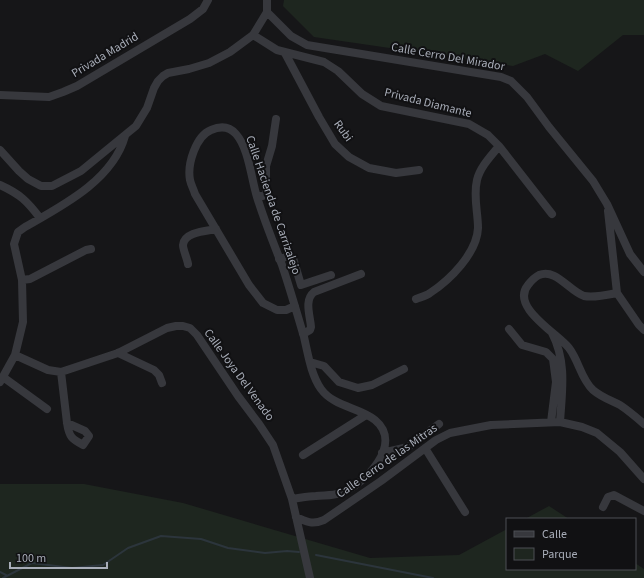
<svg xmlns="http://www.w3.org/2000/svg" width="644" height="578" viewBox="0 0 644 578" font-family="'Source Sans 3',sans-serif">
<style>
.green{fill:#1e261f}
.lines{fill:none;stroke-linecap:round;stroke-linejoin:round}
.stream{stroke:#2c353c;stroke-width:2}
.minor{stroke:#37383d;stroke-width:8}
.labels{text-anchor:middle;dominant-baseline:central;stroke-width:4;stroke-linejoin:round;paint-order:stroke}
.street-label{font-size:12px;fill:#a8adb8;stroke:#111113}
</style>
<rect width="100%" height="100%" fill="#161618"/>
<path class="green" d="M284 0H644V35H623L578 71 545 54 513 66 314 37 283 6Z
M0 484H84L183 503 370 558 459 555 507 529V569H635V563L644 569V578H0Z
M549 506 569 519H525Z"/>
<g class="lines">
<path class="stream" d="M316 555 433 578
M0 572 6 575
M3 578 32 563 72 568 103 565 128 548 161 536 201 539 228 548 265 553 287 551 299 552"/>
<path class="minor" d="M267 12 291 36 307 45 501 77 511 81 527 97 549 127 593 181 607 204 630 254 644 272
M253 35 277 50 324 62 338 71 362 94 381 106 469 124 488 135 499 146 552 214
M285 53 319 117 335 144 349 157 369 168 396 173 419 170
M0 95 49 97 63 92 77 86 190 19 203 9 208 0
M0 150 19 171 28 179 41 186H52L81 171 136 126 147 108 154 88 158 81 163 76 168 73 189 69 209 63 230 52 253 35 267 12V0
M0 185C20 194 27 201 40 218
M257 196H263L266 194V166L272 146 276 119
M608 211 617 293 639 325 644 330
M279 259 290 256 293 258 301 285 331 275
M188 264C187 258 183 250 183 245 184 232 206 231 216 229
M22 280 30 279 86 250 91 249
M617 293C607 295 594 298 584 296 569 291 556 268 539 275 535 277 531 281 528 285 510 307 557 333 569 348 579 361 581 379 593 390 601 397 610 400 620 405 629 411 636 417 644 424
M416 299C421 297 426 296 430 293 450 280 477 253 478 228 478 212 473 196 477 180 480 167 491 156 499 146
M509 329 522 345 546 352 553 359 556 382 551 422
M552 333C567 362 562 391 560 422
M303 334 310 330 311 327C310 315 304 300 314 292L361 274
M118 353 154 370 159 375 162 383
M15 355 48 370 61 372 118 353 167 328 176 326H183L190 328 197 335 238 396 259 424 273 445 292 499 310 578
M310 362 324 366 339 382 358 388 372 385 404 369
M61 372 67 423C69 437 72 439 83 445L89 436 85 431 67 423
M3 377 47 409
M0 382 15 355 23 322 22 280 14 244 18 232 25 227C62 206 113 180 125 136
M425 448 465 512
M382 453 408 447 439 424
M303 455 366 415
M292 499C300 498 308 496 316 496 324 495 333 496 340 493 365 485 404 444 375 420 359 407 334 407 321 389 311 375 308 354 304 337 297 313 290 289 282 265 273 242 264 220 257 197 251 178 249 149 236 134 229 126 220 126 211 130 196 136 187 164 190 180 191 185 194 190 195 194L249 285 263 303 277 310H286L295 306
M603 507 608 497 614 495 644 511
M296 517C308 522 312 525 324 520L381 481 436 440 450 433 491 425 560 422 582 427 597 433 620 452 644 479"/>
</g>
<g class="labels">
<g class="street-label">
<text transform="translate(105 55) rotate(-31)">Privada Madrid</text>
<text transform="translate(448 57) rotate(10)">Calle Cerro Del Mirador</text>
<text transform="translate(428 103) rotate(14)">Privada Diamante</text>
<text transform="translate(343 131) rotate(54)">Rubi</text>
<text transform="translate(273 205) rotate(71)">Calle Hacienda de Carrizalejo</text>
<text transform="translate(239 375) rotate(54)">Calle Joya Del Venado</text>
<text transform="translate(387 461) rotate(-35)">Calle Cerro de las Mitras</text>
</g>
</g>
<rect x="506" y="518" width="130" height="52" fill="#111113" stroke="#4d4f55"/>
<rect x="514" y="531" width="20" height="6" fill="#37383d" stroke="#4d4f55"/>
<text x="542" y="538" font-size="12" fill="#a8adb8">Calle</text>
<rect x="514" y="548" width="20" height="12" fill="#1e261f" stroke="#4d4f55"/>
<text x="542" y="558" font-size="12" fill="#a8adb8">Parque</text>
<path d="M10 562v6h97v-6" fill="none" stroke="#a8adb8" stroke-width="2"/>
<text x="16" y="562" font-size="12" fill="#a8adb8" stroke="#111113" stroke-width="3" paint-order="stroke">100 m</text>
</svg>
